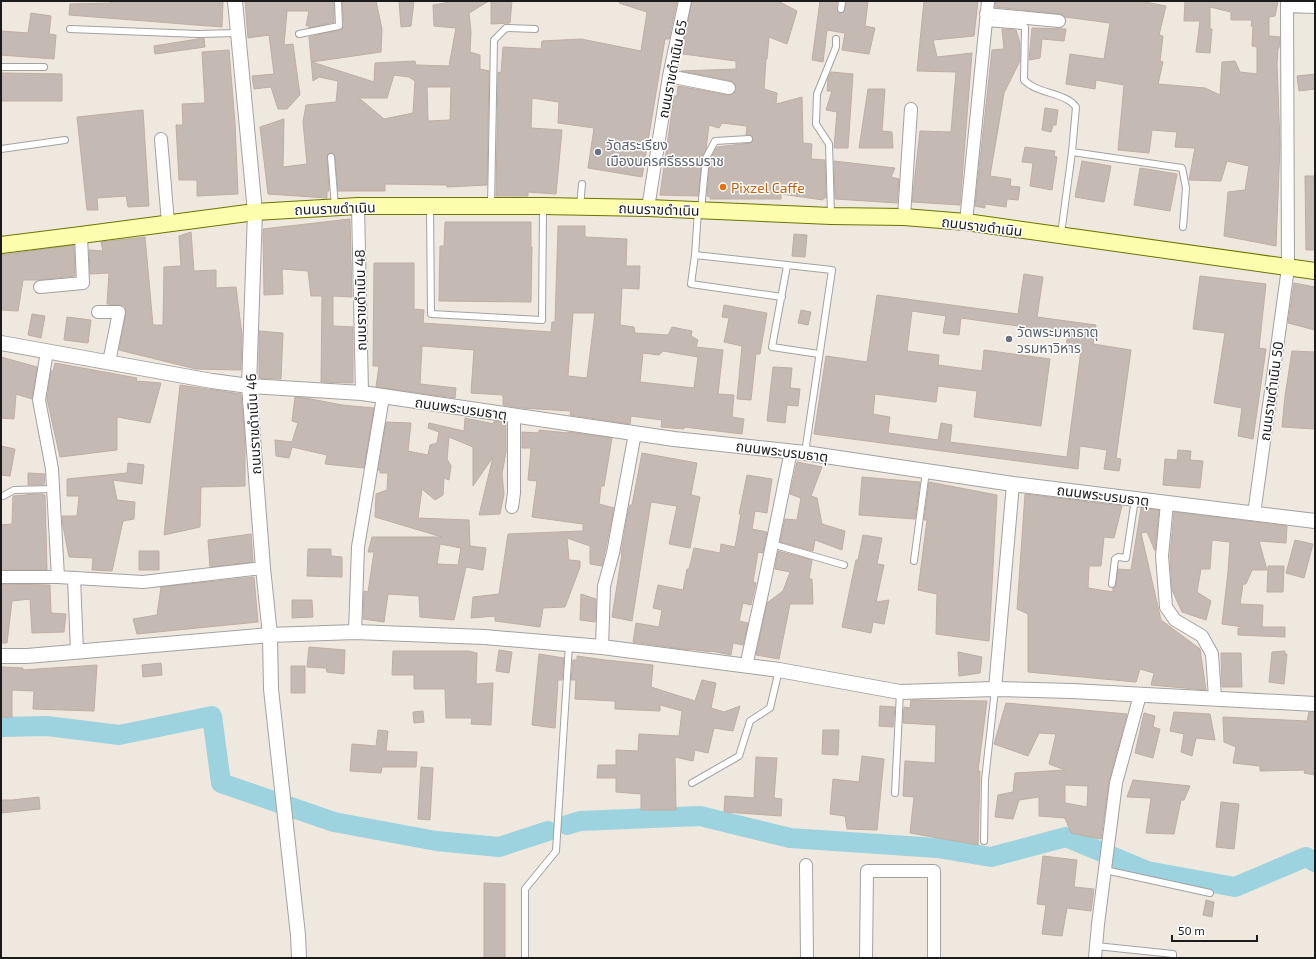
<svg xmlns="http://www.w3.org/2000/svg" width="1316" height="959" viewBox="0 0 1316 959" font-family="'Exo 2','Noto Sans Thai',sans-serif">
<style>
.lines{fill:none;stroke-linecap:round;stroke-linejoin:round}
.river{stroke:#9cd3df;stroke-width:20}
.building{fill:#c5bab3;stroke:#c0ada1;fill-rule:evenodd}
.service-casing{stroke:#a2a2a2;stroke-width:8}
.minor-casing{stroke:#a2a2a2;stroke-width:14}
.tertiary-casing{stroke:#a2a2a2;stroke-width:16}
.secondary-casing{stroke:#6c7400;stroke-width:18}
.service{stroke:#fff;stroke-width:6}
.minor{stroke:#fff;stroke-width:12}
.tertiary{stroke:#fff;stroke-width:14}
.secondary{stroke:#fdfead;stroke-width:16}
.worship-dot{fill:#6b7280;stroke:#fff;stroke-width:1.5}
.food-dot{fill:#e8710a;stroke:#fff;stroke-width:1.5}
.labels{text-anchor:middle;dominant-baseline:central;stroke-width:3;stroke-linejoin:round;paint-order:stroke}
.street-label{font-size:14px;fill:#1b1b1b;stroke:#fff}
.worship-label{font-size:14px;fill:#5b616d;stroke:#fff;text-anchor:start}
.food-label{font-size:14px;fill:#c56008;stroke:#fff;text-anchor:start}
</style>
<rect width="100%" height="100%" fill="#eee8df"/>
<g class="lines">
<path class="river" d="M1 727 47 726 119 735 212 716 221 783 334 822 436 841 499 847 548 831
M567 825 580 821 700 816 790 838 937 848 991 857 1066 837 1147 871 1235 887 1306 857 1315 862"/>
</g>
<path class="building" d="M111 1H223L222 27 69 15 70 4 111 3Z
M245 1H334V22L309 28 308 25 306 26 309 11H287L284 45 293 44 300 95 287 109H278L271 87 254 89 252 76 274 74 269 35 248 38Z
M342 1H376L382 29 381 52 312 62 374 82 375 63 415 61 416 65 449 66 456 28 434 26 433 5 445 3 446 1H489L469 13 471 32 470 52 480 55V69L489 71 487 185 447 187V185L385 184V191H338L335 157 334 154 331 153 328 154 327 157 329 191H327V198L268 194 260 127 284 119 283 167 307 164 303 122 306 105 336 102 338 81 319 77 313 81 309 37 342 29 344 26ZM394 75 409 77 415 81 413 113 384 119 359 98H387ZM427 87H451L450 120 428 121Z
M399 1H414L411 26 401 27Z
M491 1H512L510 23 491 24Z
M620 1H677L669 39H665L642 177 588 168 594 128 558 123 559 102 532 98 531 128 562 130 556 194 528 192V196H496L498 72 501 73 503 47 541 49 542 41 581 39 641 51 647 12 619 3Z
M692 1H778L797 11 787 44 769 37 767 59H766L764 89 777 93 776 104 802 97 803 143 812 144 811 159 825 160 826 198H823V200L781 194V199H710V197L707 196 710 159 717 147 750 143 753 139 751 135H746L747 126 722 123 719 128 709 125 706 149 702 158 698 196 660 195 674 96H677L678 86 728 95 734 93 736 89 734 83 731 81 681 71 736 69V61L683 54 686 41H684Z
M820 1H837V10L841 13 845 11 846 1H868L865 26 875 28 869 54 842 50 845 33 827 30 823 62 812 60Z
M924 1H978L974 36 933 40 937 57 972 53 960 205 912 202 920 131 951 132 956 72 917 71Z
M995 1H1140L1166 6 1159 35 1163 36 1160 61 1163 62 1158 84 1205 88 1220 95 1222 62 1235 61 1240 72 1257 74V47L1252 46 1253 26H1251L1252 20H1231V12L1210 7V29H1212L1210 53 1196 52 1200 21H1184L1185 1H1278L1275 16 1269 17V36L1280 37 1279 48H1278L1277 63 1280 145 1276 246 1224 236 1228 192 1245 190 1249 166 1227 161 1221 181 1189 180 1195 148 1175 147 1177 132 1152 130 1149 153 1118 150 1124 85 1096 80 1095 89 1066 84 1070 54 1104 59 1110 23 1065 17 1060 14 995 7Z
M31 13 51 16 49 34 56 35 54 59 1 55V31L28 33Z
M1032 28 1066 29 1064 41 1042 39 1040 58 1029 60Z
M1002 29 1016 30 1020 43V61L1004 93 990 176 1011 179 1010 186 1020 187 1018 200 1007 199 1006 207 985 204V208L975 206 992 50 1004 49Z
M204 38 205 47 155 54 154 46Z
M229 50 235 123 238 194 197 196V180H179L176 125H183L182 104 205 103 202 52Z
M831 72 853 74 848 148H834L837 112 826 110 832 91H827L828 79Z
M1 73 62 74V101H1Z
M1315 74V89L1299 91 1297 76Z
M868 89H885L882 131 892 132 893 148H859Z
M1045 108 1058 110 1056 125H1053L1051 132 1042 130Z
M143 110 149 206 128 207 126 196 97 198 98 210H87L77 117Z
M1025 147 1055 151 1054 156 1057 157 1052 190 1030 186 1033 163 1022 162Z
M834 161 895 168 891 177 899 179 897 203 835 199Z
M1082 161 1111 166 1104 202 1075 197Z
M1140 168 1177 174 1170 211 1134 205Z
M1305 176H1315V250H1306Z
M350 219 352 297 333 296V326L353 327V383L321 382 322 296H311L308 271 282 269 283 294 264 295 263 229Z
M445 222H531V247H532L531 302 439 301 440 246H444Z
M558 226H585V237L627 239 626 266H640L639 289 622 288 620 325 634 327 635 333 668 335 672 327 692 331 691 336 698 340 696 347 723 350 718 394 734 395 732 417 744 419 742 434 684 427V429L661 427 662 420 631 416 630 424 570 415 571 411 521 408 503 405V395L471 393 474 350 422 346 420 384 456 388 455 398 376 387 379 366H373L374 263H414V309L424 310 423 323 551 332 552 322H555ZM573 313H595L587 378 568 376ZM663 351 698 357 694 388 640 382 643 353 659 355Z
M191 232 194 271 216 270V288L236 287 242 335 241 370 196 369 119 350 126 313 125 306 107 304 109 273 90 274 89 250 103 251 101 242 145 237 153 325H163L164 267 181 266 179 236Z
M794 234 807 235 805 257 792 256Z
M74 245 75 276 39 280H23L18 311 1 310V255Z
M1024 274 1043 277 1037 317 1096 325 1093 344 1131 350 1116 458 1121 459 1119 471 1104 469 1107 450 1080 446 1078 469 814 434 826 356 867 362 877 295 1018 314ZM912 311 946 316 943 333 959 335 961 318 1068 333 1066 348 1081 350 1067 457 950 442 952 425 941 423 938 440 888 433 890 417 873 414 875 394 936 402 938 386 977 391 974 417 1041 426 1050 359 984 350 982 371 938 365 939 355 907 351Z
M1200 276 1266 284 1259 348 1266 349 1253 439 1238 436 1242 408 1214 403 1225 333 1193 329Z
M1294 283 1315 287V330L1288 323Z
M724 305 767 313 760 354H756L751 400 737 399 742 346 724 342 729 318 722 317Z
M801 310 811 312 808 325 798 323Z
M32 314 45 316 41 338 28 335Z
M67 317 91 320 88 343 64 340Z
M259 331 283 333 281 379 259 378Z
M1292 351 1315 352V429L1282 427 1285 396Z
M1 357 37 367 32 399 16 394 14 419 1 418Z
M55 363 137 378 136 381 161 383 150 423 117 417V450L60 457 47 399 51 371H53Z
M773 367 792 368 790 388 800 389 798 406 787 405 785 423 767 421Z
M180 385 241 394 245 440V486L201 487 200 527 164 535Z
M295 397 306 398 342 405 374 408 364 468 325 464 327 455 292 447 289 458 276 456 275 440 292 442 298 423 292 421Z
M465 418 494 424V421L506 423V452L502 474 504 494 500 514 479 515 493 457 473 486V447L449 437 447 459 451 466 449 480 444 478 443 495 435 500 422 489 418 518 469 520 470 546 486 548 483 570 466 567 454 620 420 617 419 596 388 594 384 622 363 619 364 591 368 592 374 552H368L372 537H442L375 517 376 494 387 490 388 473H380V470H378L386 422 411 423 408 451 428 455 430 445 437 443 439 432 428 428 429 423 464 431ZM440 544 461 548 458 565 437 564Z
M539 430 568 433V432L612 438 604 486H601L599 504 614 508 602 566 590 564V546L567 538 569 560 580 561V567L565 607 543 608 540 627 495 621V616L471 618 473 597 499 594 508 534 583 531V524L532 517 537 481 528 480 531 448H522V432L539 433Z
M1 446 15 449 10 476 1 475Z
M1178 450 1191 451 1190 460 1203 461 1200 488 1163 485 1165 459 1177 460Z
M642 453 697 463 691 495 700 497 690 548 669 544 677 506 651 502 632 621 612 617 622 554H621L628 512 630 505H632Z
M797 462 822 467 811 496 817 498 822 524 845 531 842 550 815 540 813 551 780 542 785 519 797 520 801 498 790 494Z
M128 463 144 465 142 484 113 480 117 500 135 502 134 519 123 521 112 571 92 570 93 558 69 557 63 526 62 516H77L79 496H67V479L127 473Z
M28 473 45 474 44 485H28Z
M747 475 772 479 767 513 755 511 752 529 767 532 763 553 758 552 753 582 756 583 751 605 743 603 739 621 748 623 743 645 733 643 731 655 711 651V652L689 649V650L633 642 636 623 659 627 662 610 653 608 658 585 683 590 687 569H689L694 548 720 553 721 544 735 547 741 514H739Z
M862 477 920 482 915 519 859 515Z
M929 482 997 495 989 641 936 634 937 594 918 590 927 520H924Z
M27 494H43V495H45L47 570H1V525L12 524 13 496 27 495Z
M1025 494 1122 506 1114 538 1104 537 1101 566H1089L1088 588 1113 592V588L1116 585 1118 569 1131 570 1141 508 1159 510 1155 551 1147 532 1141 533 1161 620 1200 649 1206 690 1151 685 1154 673 1140 669 1136 682 1028 672V614L1017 609Z
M1174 512 1287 526 1286 543 1259 541 1267 570H1252L1246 584H1243L1240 604 1263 605 1262 627H1285V637L1238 635V628H1243V627L1222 624 1228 572 1230 542 1212 540 1210 569H1201L1197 592 1211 601 1206 620 1182 612 1172 590 1170 556Z
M251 534 253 562 210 567 208 540Z
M863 535 882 538 877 564 884 565 876 602 889 600 884 624 873 622 871 633 842 627 856 560H858Z
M1295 540 1313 544 1304 578 1286 573Z
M308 549H331V556L342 557V577L307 576Z
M139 551H159V570H139Z
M778 551 812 560 809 579H812L813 604H790L779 659 756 655 767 603 783 591 790 572 775 569Z
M1268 566H1284L1283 592H1267Z
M254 577 258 622 137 634 133 619 157 615 161 587Z
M1 584 50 585 51 613 66 614 64 632 32 633 30 599 12 601 7 643H1Z
M581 594 596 599 595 622 580 620Z
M292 600H312L313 617 292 618Z
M309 647 345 650 344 674 327 672 326 668 307 667Z
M499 650 512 652 509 673 496 671Z
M393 651H468L477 653 476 684 493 683 491 725 471 724 472 718H446L445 689H414V675H392Z
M1285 651V654H1287L1284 684 1269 682 1272 652Z
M958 652 982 657 980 673 959 676Z
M1221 653H1241L1242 687H1222Z
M539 654 564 658 562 680H558L555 728 532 725Z
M577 656 605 660V661L606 660 653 665 651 687 695 701 702 680 716 683 711 708 724 712 740 706 733 731 714 728 708 753 695 750 693 761 675 757 676 810H641V794L616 792V778H597L598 765H616V750L638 751 639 734 679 736 682 711 660 705V711L615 709V701L575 699 576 680H571L573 660H577Z
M161 663 162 675 143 677 142 665Z
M97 665 94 711 33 709 34 691 12 690V717H1V667L23 668V670Z
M291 666H305V693H291Z
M911 700 987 701 978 771H980L978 845 910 833 914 797 903 796 905 761 935 763 936 725 903 723 904 707 910 708Z
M1006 703 1127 714 1109 781 1101 839 1071 833 1065 818 1039 816V797L1019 800 1013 819 995 817 998 795 1013 792 1015 773 1065 770 1049 764 1056 734 1039 733 1028 756 994 744ZM1065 785 1088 786 1087 807 1065 803Z
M880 706 895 707 893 727 879 726Z
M423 711 424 722 414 723 413 712Z
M1174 712 1210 714 1215 740 1196 738 1192 756 1181 752 1184 734 1170 731Z
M1309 712H1315V775L1304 773 1305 770 1260 771V766L1233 763 1236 747 1224 742 1223 717 1307 721Z
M1144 713 1155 716 1153 727 1160 729 1153 758 1135 753Z
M378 730 388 731 386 751 417 752 416 767H382L381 773 350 771 352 744 376 746Z
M823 730H839L838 755 822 754Z
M862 756 884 759 877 830 847 829 845 816 830 814 833 779 859 782Z
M756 757 777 758 774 798 782 799 781 816 724 812 725 796 754 798Z
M421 767 433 768 430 820 418 819Z
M1133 780 1190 786 1184 800H1181L1174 834 1146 833 1151 798 1127 797Z
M39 797 40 809 1 813V800H12Z
M1221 802 1239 804 1234 849 1216 847Z
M1043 856 1077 860 1074 887 1094 889 1091 911 1067 908 1062 936 1042 934 1046 905 1037 904Z
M484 883 505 884V958H484Z
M1206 900 1214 902 1212 917 1203 915Z"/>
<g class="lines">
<g class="service-casing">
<path id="service" d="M841 9 842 1
M985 23 1023 26 1025 27 1024 80C1037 94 1065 92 1076 107L1072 152
M70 29 198 34 238 33
M299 34 339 26 338 1
M1 67H44
M1 149 65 140
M331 157 335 207
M491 206 494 40 506 28 535 29
M430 207 431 314 542 320 543 207
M580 207 582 184
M701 210 706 158 715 141 749 139
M698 211 695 255 832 270 805 453
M831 215 829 144 816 124 817 94 836 47V39
M1061 234 1072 152 1182 168 1186 188 1183 227
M695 255 691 284 782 297
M787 266 772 347 819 354
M3 496 14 490 52 489
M772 544 844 565
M914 561 926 471
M1112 584 1115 559 1118 557 1126 558 1135 499
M692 783 739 756 750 721 770 708 779 670
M895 793 900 692
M984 841 985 780 995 689
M1105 870 1210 893
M1096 946 1173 954V958
M525 958V889L556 851 569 645"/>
</g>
<g class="minor-casing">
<path id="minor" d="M1287 6 1315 7
M986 14 1059 21
M669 76 729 88
M161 139 168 223
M358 206 362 393
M648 208 669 76 685 1
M904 217 911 109
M966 222 988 1
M40 287 83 283 81 235
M98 312H119L109 362
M47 351 39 400 52 469 58 577
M1167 503 1162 556 1166 607 1175 620 1202 636 1212 654 1215 697
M512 507 514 493V416
M1254 514 1288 268 1287 1
M1 577H58L143 582 263 568
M74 578 77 652
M355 632 358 547 383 397
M602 647 604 586 613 553 635 433
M746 666 764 584 791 451
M995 689 1013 484
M806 865 807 958
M866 958 867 871H934V958
M1095 958 1098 924 1116 783 1140 695"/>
</g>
<g class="tertiary-casing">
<path id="tertiary" d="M235 1 255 212 249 386 263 568 270 635 271 689 298 935 299 958
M1 343 212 381 249 386 362 393 674 439 805 453 1013 484 1315 521
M1 656H27L270 635 355 632 484 637 602 647 779 670 900 692 995 689 1072 691 1315 704"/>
</g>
<g class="secondary-casing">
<path id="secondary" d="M1 245 81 235 255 212 358 206H543L648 208 831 216 904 217 966 222 1315 271"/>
</g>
<use href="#service" class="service"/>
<use href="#minor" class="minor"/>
<use href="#tertiary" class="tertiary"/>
<use href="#secondary" class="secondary"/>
</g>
<g class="worship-dot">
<circle cx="598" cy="152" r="4"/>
<circle cx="1009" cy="339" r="4"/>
</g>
<circle class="food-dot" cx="723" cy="187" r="4"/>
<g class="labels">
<g class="street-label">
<text transform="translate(672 69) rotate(-79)">ถนนราขดำเนิน 65</text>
<text transform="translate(335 208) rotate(-2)">ถนนราขดำเนิน</text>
<text transform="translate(659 209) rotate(2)">ถนนราขดำเนิน</text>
<text transform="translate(982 226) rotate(7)">ถนนราขดำเนิน</text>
<text transform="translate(360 300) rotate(-91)">ถนนราขดำเนิน 48</text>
<text transform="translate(1271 391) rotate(-82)">ถนนราขดำเนิน 50</text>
<text transform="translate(461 408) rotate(8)">ถนนพระบรมธาตุ</text>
<text transform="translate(253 424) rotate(-93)">ถนนราขดำเนิน 46</text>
<text transform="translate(782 451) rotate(7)">ถนนพระบรมธาตุ</text>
<text transform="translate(1103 495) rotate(7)">ถนนพระบรมธาตุ</text>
</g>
<g class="worship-label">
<text x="606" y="144">วัดสระเรียง<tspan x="606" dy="16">เมืองนครศรีธรรมราช</tspan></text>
<text x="1017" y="331">วัดพระมหาธาตุ<tspan x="1017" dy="16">วรมหาวิหาร</tspan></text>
</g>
<g class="food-label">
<text x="731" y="187">Pixzel Caffe</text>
</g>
</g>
<rect width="1316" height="959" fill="none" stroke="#1b1b1b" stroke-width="4"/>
<path d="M1172 935v6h85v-6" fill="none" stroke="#1b1b1b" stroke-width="2"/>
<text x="1178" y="935" font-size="12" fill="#1b1b1b" stroke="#ffffff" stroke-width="3" paint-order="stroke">50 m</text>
</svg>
